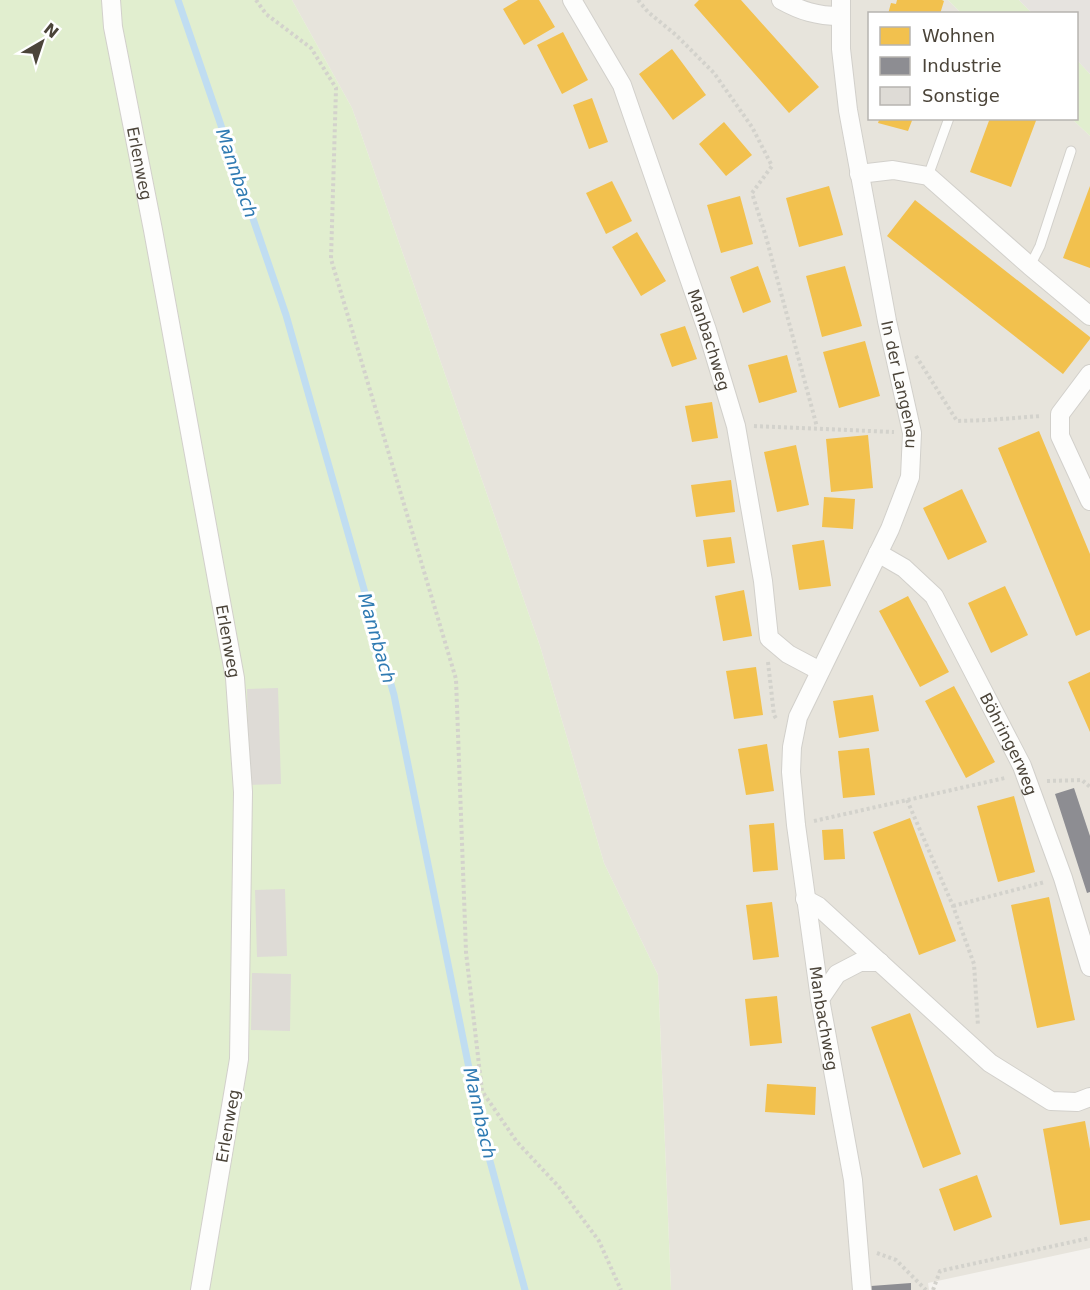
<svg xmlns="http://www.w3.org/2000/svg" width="1090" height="1290" viewBox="0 0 1090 1290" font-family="'DejaVu Sans',sans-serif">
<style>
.residential{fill:#e7e4dc}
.green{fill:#e1eecf}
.parking{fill:#e6e3df}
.homes{fill:#f2c14e}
.industry{fill:#8d8d92}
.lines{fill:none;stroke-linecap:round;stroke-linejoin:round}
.stream{stroke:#c0ddf1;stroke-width:7}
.building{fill:#dedbd6}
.lane-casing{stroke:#d2d0cb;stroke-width:11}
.street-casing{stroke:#d2d0cb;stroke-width:20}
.path{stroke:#d3d2cc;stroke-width:4;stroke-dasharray:3 3;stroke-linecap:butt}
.lane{stroke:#fdfdfc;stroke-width:9}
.street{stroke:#fdfdfc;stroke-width:18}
.labels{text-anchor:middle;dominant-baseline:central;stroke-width:6;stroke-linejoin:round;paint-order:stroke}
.street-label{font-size:16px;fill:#4b4439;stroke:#fff}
.water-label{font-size:18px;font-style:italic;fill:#2e7ab2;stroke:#fff}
</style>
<rect width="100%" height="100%" fill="#f4f2ee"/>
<path class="residential" d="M292 0H948L961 13 870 14V118L1072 119 1090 136V1248L928 1283 929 1290H671L658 975 604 863 540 646 352 108Z"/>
<path class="green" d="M0 0H292L352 108 540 646 604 863 658 975 671 1290H0Z
M948 0H1019L1032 13H961Z
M1077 60 1090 74V136L1072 119 1076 118Z"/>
<path class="parking" d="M1019 0H1090V74L1077 60 1076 14 1032 13Z"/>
<path class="homes" d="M518 0H539L555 27 524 45 503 9Z
M699 0H741L819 87 789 113 694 5Z
M897 0H942L944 1 940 14H888L891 3 896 4Z
M563 32 588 80 562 94 537 45Z
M672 49 706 95 673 120 639 74Z
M592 98 608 142 589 149 573 105Z
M875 118H913L908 131 878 123 879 120Z
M990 118H1037L1011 187 970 172Z
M724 122 752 155 726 176 699 144Z
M612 181 632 221 606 234 586 193Z
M829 186 843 235 799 247 786 198Z
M1090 186V268L1063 258Z
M740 196 753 244 721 253 707 205Z
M915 200 1090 337V339L1063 374 887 236Z
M637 232 666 281 641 296 612 247Z
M758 266 771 302 743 313 730 277Z
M845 266 862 326 822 337 806 276Z
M685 326 697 359 672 367 660 334Z
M865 341 880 396 839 408 823 352Z
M787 355 797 392 759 403 748 365Z
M712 402 718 438 692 442 685 406Z
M1039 431 1090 554V630L1076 636 998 448Z
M868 435 873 488 831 492 826 439Z
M796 445 809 505 777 512 764 452Z
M731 480 735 512 696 517 691 485Z
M962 489 987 542 948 560 923 508Z
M824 497 855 499 853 529 822 527Z
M731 537 735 563 707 567 703 540Z
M824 540 831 586 799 590 792 545Z
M1005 586 1028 635 991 653 968 603Z
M744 590 752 636 723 641 715 596Z
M908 596 949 672 920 687 879 611Z
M756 667 763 715 734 719 726 671Z
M1090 672V732L1068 682Z
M954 686 995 762 966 778 925 701Z
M873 695 879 731 839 738 833 701Z
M767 744 774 791 746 795 738 749Z
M869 748 875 795 843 798 838 751Z
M1014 796 1035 872 998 882 977 806Z
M910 818 956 941 919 955 873 832Z
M774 823 778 870 753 872 749 825Z
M843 829 845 859 824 860 822 830Z
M1049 897 1075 1020 1037 1028 1011 905Z
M772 902 779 957 753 960 746 905Z
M777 996 782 1043 750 1046 745 999Z
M910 1013 961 1154 923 1168 871 1027Z
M767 1084 816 1087 815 1115 765 1112Z
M1085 1121 1090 1149V1220L1060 1225 1043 1129Z
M977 1175 992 1217 954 1231 939 1189Z"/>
<path class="industry" d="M1074 788 1090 836V892L1087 893 1055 794Z
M911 1283V1290H871V1286Z"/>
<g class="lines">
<path class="stream" d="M178 0 286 315 394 695 481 1128 525 1290"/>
</g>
<path class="building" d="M278 688 281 784 249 785 247 689Z
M285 889 287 956 257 957 255 890Z
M252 973 291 974 290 1031 251 1030Z"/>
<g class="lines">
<g class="lane-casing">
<path id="lane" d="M928 176 949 118
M1030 266 1040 246 1071 151"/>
</g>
<g class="street-casing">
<g id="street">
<path id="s1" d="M111 0 113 27 153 230 235 678 243 792 239 1059 200 1290"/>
<path id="s2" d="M572 0 622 85 707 330 736 426 763 581 769 638 788 654 820 671"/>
<path d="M781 0C801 11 817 16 840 16"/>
<path id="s3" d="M841 0V49L848 110 887 321 912 433 910 477 890 529 798 717 792 747 791 772 796 825 820 999 853 1180 862 1290"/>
<path d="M859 174 893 170 928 176 1030 266 1090 316"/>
<path d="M1090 374 1060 414V436L1090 501"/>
<path id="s4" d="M878 553 904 568 934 596 1022 766 1063 878 1090 967"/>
<path d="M805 899 818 906 990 1063 1051 1101 1077 1102 1090 1097"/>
<path d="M820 999 837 974 860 962H880"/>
</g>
</g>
<path class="path" d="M256 0 266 14 311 48 336 88 331 259 456 679 466 952 482 1091 517 1142 559 1187 599 1241 621 1290
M638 0 648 12 676 35 714 73 752 127 772 166 752 193 766 237 817 427
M916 356 957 421 988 420 1041 416
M754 426 894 432
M768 662 774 715 777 720
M1047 781 1082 780 1090 787
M907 800 953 906 974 964 978 1026
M814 821 1005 778
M953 906 1045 882
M877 1253 896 1260 926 1290
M933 1290 940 1271 1090 1238"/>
<use href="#lane" class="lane"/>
<use href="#street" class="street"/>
</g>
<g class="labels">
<g class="street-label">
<text stroke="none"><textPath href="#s1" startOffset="166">Erlenweg</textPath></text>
<text stroke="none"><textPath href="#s2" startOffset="368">Manbachweg</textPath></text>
<text stroke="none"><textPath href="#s3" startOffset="390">In der Langenau</textPath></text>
<text stroke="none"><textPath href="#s1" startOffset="652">Erlenweg</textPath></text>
<text stroke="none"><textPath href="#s4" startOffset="237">Böhringerweg</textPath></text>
<text stroke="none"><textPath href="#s3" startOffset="1053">Manbachweg</textPath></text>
<text transform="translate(228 1126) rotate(-80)">Erlenweg</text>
</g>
<g class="water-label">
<text transform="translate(237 173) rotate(71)">Mannbach</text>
<text transform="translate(377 638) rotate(74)">Mannbach</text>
<text transform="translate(480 1113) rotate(77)">Mannbach</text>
</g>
</g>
<rect x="868" y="12" width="210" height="108" fill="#ffffff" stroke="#b7b4b0" stroke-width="1.5"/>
<rect x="880" y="27" width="30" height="18" fill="#f2c14e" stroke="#b7b4b0" stroke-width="1.5"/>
<text x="922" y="42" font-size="18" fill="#4b4439">Wohnen</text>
<rect x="880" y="57" width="30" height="18" fill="#8d8d92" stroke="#b7b4b0" stroke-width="1.5"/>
<text x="922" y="72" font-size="18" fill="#4b4439">Industrie</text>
<rect x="880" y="87" width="30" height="18" fill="#dedbd6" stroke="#b7b4b0" stroke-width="1.5"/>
<text x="922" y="102" font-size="18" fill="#4b4439">Sonstige</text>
<g transform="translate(42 42) rotate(39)" stroke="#ffffff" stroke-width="4.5" paint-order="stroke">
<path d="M0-4.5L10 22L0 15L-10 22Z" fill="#4b4439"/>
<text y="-9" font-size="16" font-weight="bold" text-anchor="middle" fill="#4b4439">N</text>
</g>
</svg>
